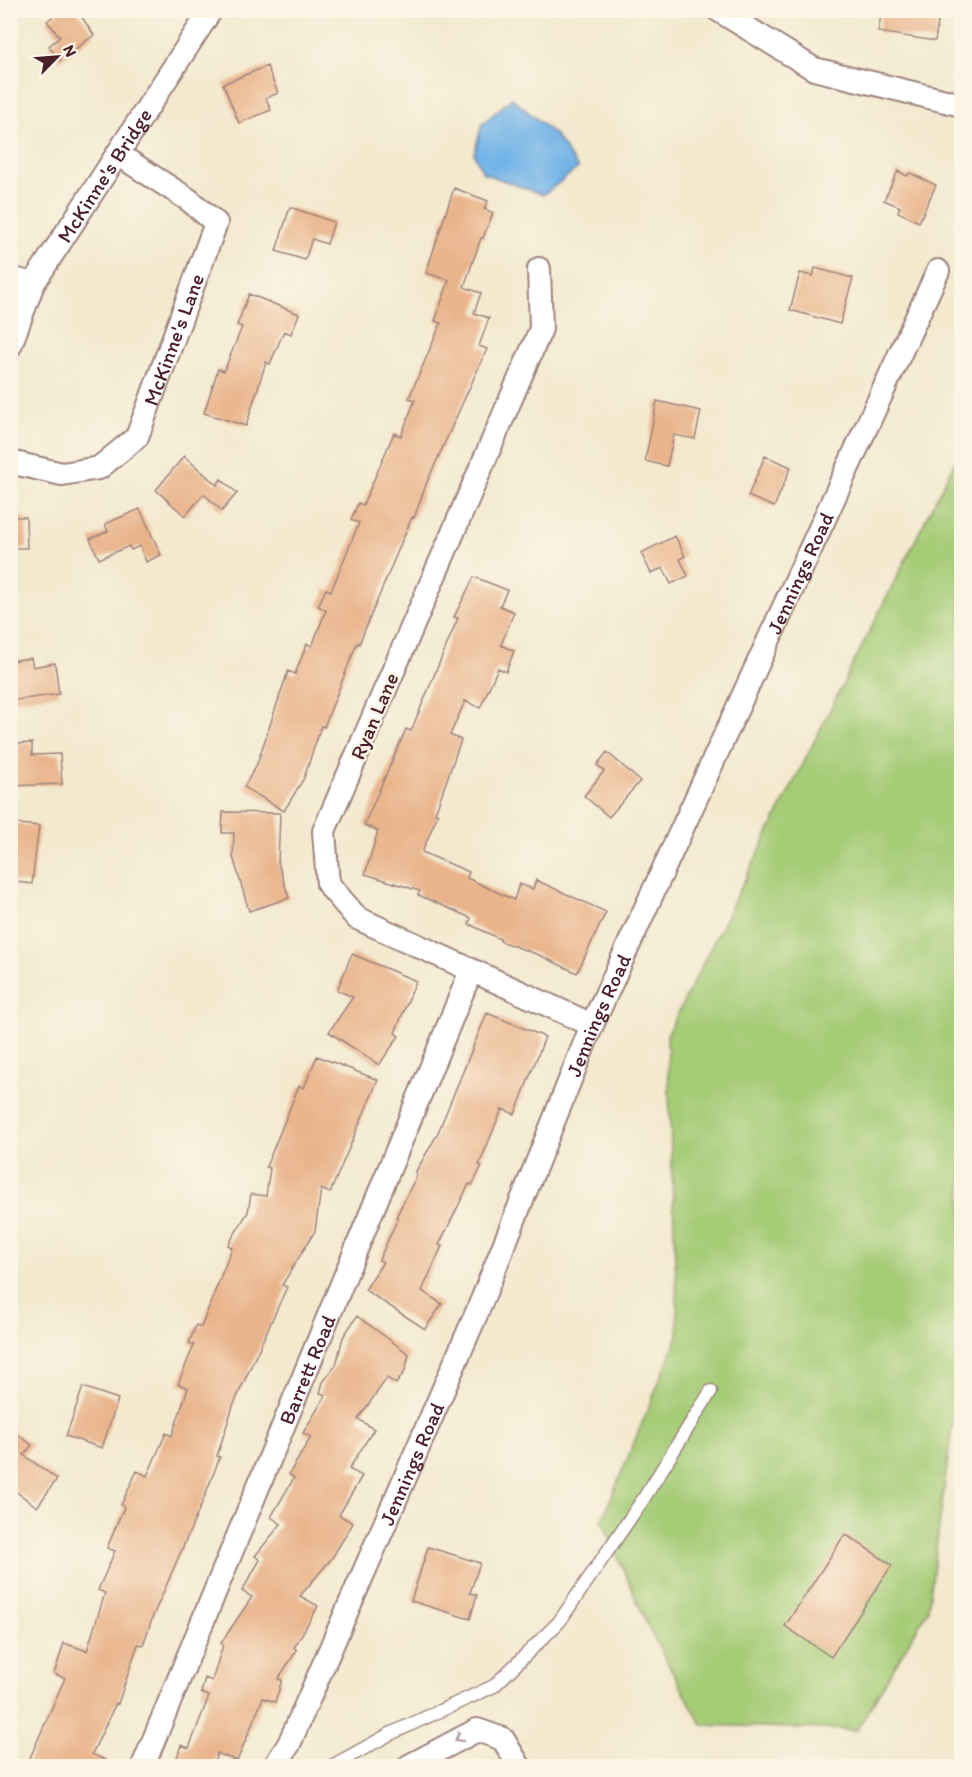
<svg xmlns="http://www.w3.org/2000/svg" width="972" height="1777" viewBox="0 0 972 1777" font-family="Itim,sans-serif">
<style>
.green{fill:#a5cc77;stroke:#787651;stroke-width:1.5}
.water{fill:#72b4e7;stroke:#5e6a89;stroke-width:1.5}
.building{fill:#e9b48b}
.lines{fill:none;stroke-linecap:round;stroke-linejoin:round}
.lane-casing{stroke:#9e847d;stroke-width:15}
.street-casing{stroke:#9e847d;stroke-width:26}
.lane{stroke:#fff;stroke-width:12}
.street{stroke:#fff;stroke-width:22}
.oneway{stroke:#ae9aa0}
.labels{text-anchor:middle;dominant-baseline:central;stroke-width:5;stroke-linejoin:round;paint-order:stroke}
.street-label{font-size:21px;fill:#4a1f2b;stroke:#fcf5e5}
</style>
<rect width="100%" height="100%" fill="#fcf5e5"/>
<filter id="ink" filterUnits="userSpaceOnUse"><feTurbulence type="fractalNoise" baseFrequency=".0167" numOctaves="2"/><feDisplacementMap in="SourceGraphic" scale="12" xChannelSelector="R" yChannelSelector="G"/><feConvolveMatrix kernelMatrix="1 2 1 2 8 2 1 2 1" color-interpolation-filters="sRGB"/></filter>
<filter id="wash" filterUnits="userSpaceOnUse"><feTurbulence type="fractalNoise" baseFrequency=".008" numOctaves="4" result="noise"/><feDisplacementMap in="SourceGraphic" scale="24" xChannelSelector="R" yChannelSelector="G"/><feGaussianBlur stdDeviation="1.35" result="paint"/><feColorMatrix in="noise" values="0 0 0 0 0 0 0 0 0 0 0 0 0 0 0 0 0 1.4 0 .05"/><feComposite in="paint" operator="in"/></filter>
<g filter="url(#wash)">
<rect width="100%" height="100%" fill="#f3e9cf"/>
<path class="green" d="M961 449 962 1352 928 1610 857 1730 702 1725 649 1629 602 1520 678 1336 667 1035Z"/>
<path class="water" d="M512 98 555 135 578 168 543 195 483 173 474 154 482 124Z"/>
<g id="blocks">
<path class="building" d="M61 10H77L94 35 59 61 49 46 60 37 47 21Z
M882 10H924V13L939 16 935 41 878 32Z
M267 66 278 93 266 98 271 110 239 123 223 84Z
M898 171 907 176 910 173 936 185 919 222 898 212 900 207 884 200Z
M454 188 488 201 484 209 493 213 483 238H481L464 287 481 293 474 313 489 318 479 346 487 349 427 482 414 518 412 517 359 644 357 643 324 727 321 726 304 778 284 811 244 787 257 764 288 671 295 674 307 644 312 646 326 610 318 606 326 589 331 591 359 523 351 520 358 503 363 505 394 433 401 436 415 400 409 398 441 323 435 321 449 280 426 273Z
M290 207 334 222 327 244 312 239 305 260 276 251Z
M815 268 853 278 840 324 790 310 800 273 813 276Z
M249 294 299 314 291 334 284 331 270 364 266 362 246 426 204 413 218 369 224 371 242 327 237 325Z
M657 401 701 411 695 439 674 435 667 466 645 461Z
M184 456 217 485 221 479 237 493 222 511 204 494 185 516 156 490Z
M765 456 791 467 774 507 748 496Z
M140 509 161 555 146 562 140 546 131 550 129 546 99 559 90 539 108 531 105 524Z
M10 517H26L27 548H10Z
M675 536 685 556 680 559 688 576 671 584 663 568 651 573 641 553Z
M474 577 507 590 500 606 514 612 501 645 514 651 506 672 498 668 480 708 465 701 450 735 461 740 435 813 438 814 422 852 469 872 467 878 514 900 519 884 533 889 536 880 606 912 577 973 539 955 500 941V939L469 924 471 918 418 895 420 891 365 874 378 831 364 825 406 729 411 731 458 618 454 617Z
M31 658 33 667 55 663 59 694 10 701V661Z
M32 743V755L60 754 62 784 10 786V744Z
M607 752 640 781 609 817 584 796 604 771 597 765Z
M223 812 280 813 278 863 289 898 249 911 233 857 234 833H222Z
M10 823 39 826 32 884 10 881Z
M352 954 416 981 395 1033 399 1036 379 1065 329 1032 353 997 337 990Z
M487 1013 545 1037 515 1114 502 1109 479 1165 482 1166 472 1185 469 1184 439 1245 442 1246 422 1291 442 1304 425 1329 365 1290 383 1262 379 1260 398 1218 396 1217 417 1175 415 1173 437 1135Z
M317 1056 378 1080 330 1193 321 1189 315 1231 282 1285 287 1287 233 1406 217 1456 220 1457 202 1503 153 1616 143 1645 138 1644 118 1704 116 1703 92 1754 120 1767H26L65 1678 54 1674 64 1643 87 1651 105 1593 98 1590 115 1551 107 1548 124 1507 121 1505 137 1471 147 1476 166 1433 172 1436 188 1388 178 1384 194 1345 189 1343 196 1325 201 1327 232 1248 228 1245 248 1212 251 1194 266 1196 270 1168 266 1167 299 1086 304 1088Z
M357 1316 409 1354 405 1371 396 1384 387 1378 358 1419 374 1429 349 1469 362 1476 339 1515 353 1523 332 1558 300 1596 318 1606 294 1648 297 1650 278 1679 282 1680 275 1702 263 1698 237 1761 217 1753 213 1767H174L181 1745 189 1748 209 1696 201 1693 205 1678 212 1681 223 1645 221 1643 252 1597 242 1591 260 1560 255 1556 281 1524 271 1517 294 1478 289 1474 311 1437 303 1433 326 1395 320 1393 323 1382 336 1365 343 1337Z
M83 1387 118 1399 102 1448 66 1436Z
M10 1429 32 1445 24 1455 57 1479 37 1507 10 1487Z
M845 1534 892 1565 831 1657 785 1626Z
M428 1547 480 1563 470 1593 477 1595 470 1619 411 1601Z"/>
</g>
</g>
<g filter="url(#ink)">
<use href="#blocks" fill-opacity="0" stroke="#9e847d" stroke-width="1.5"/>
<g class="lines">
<g class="lane-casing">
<path id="lane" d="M332 1766 390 1734 494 1686 559 1622 644 1498 711 1391"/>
</g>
<g class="street-casing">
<g id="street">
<path d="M718 10 814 69 962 105"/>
<path d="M539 269 541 329 324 831 328 884 357 918 592 1025"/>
<path d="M10 278 33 284"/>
<path id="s1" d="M10 346 33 284 211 10"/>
<path id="s2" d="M10 462 62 474 99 468 137 437 216 223 189 200 119 155"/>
<path id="s3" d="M143 1766 471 971"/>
<path id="s4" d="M275 1766 289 1744 478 1310 592 1025 938 271"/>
<path d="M409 1766 477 1730 503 1739 519 1766"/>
</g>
</g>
<use href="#lane" class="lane"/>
<use href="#street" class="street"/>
</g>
<defs><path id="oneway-chevron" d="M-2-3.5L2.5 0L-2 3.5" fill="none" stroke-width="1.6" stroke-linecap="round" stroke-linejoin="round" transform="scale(1.5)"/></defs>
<use class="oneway" href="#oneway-chevron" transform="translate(459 1738) rotate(151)"/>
</g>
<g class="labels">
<g class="street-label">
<text stroke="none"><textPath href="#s1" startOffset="196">McKinne's Bridge</textPath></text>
<text stroke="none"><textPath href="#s2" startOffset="244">McKinne's Lane</textPath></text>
<text stroke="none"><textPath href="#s4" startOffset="1304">Jennings Road</textPath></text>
<text transform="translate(374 716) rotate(-67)">Ryan Lane</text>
<text stroke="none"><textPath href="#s4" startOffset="818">Jennings Road</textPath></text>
<text stroke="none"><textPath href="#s3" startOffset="429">Barrett Road</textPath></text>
<text stroke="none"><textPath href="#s4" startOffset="332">Jennings Road</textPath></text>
</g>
</g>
<rect width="972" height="1777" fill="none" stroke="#fcf5e5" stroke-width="36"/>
<g transform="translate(57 57) rotate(65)" stroke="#fcf5e5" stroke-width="4.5" paint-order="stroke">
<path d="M0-4.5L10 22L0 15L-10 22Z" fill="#4a1f2b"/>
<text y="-9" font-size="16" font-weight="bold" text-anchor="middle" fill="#4a1f2b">N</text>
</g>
</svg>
